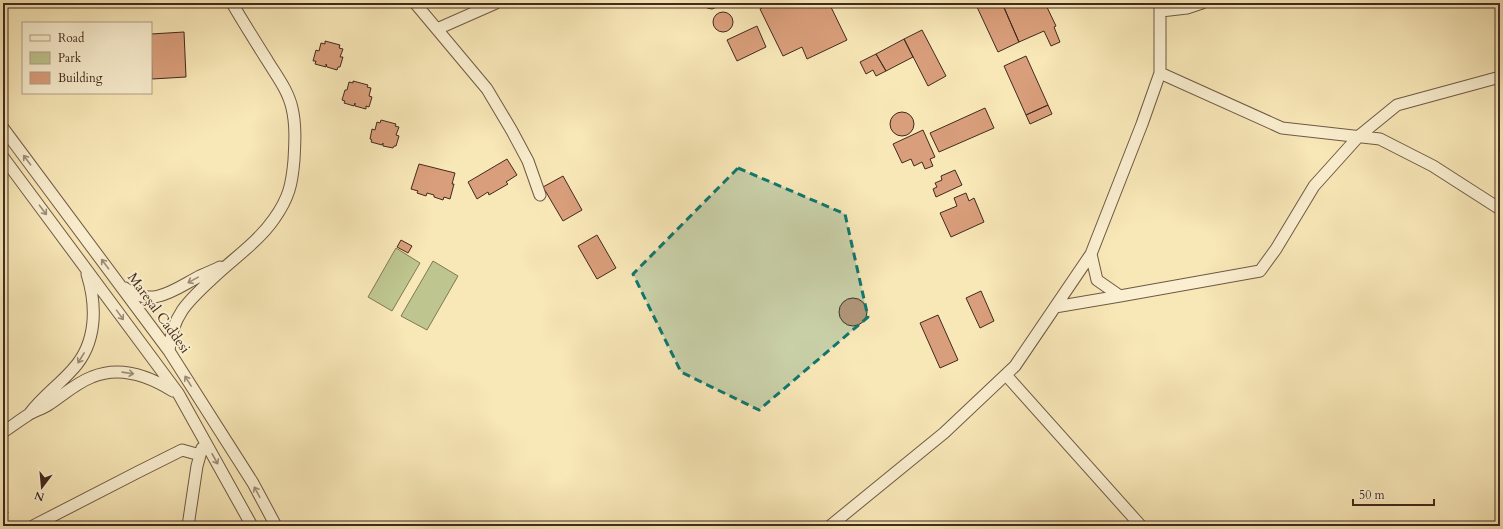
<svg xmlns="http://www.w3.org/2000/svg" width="1503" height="529" viewBox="0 0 1503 529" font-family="Cardo,serif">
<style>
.green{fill:#bec58e;stroke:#807856}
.building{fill:#d99e7b;stroke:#422a1e}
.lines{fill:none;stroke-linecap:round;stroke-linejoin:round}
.minor-casing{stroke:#705944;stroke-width:13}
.minor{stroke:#faefd0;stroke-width:11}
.oneway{stroke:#9e8c77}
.marked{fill:#0f766e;fill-opacity:0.2;stroke:#0f766e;stroke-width:3;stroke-dasharray:8 5;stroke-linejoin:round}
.labels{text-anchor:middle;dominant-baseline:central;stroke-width:4;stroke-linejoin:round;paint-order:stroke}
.street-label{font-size:14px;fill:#422a1e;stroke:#faefd0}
</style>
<rect width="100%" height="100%" fill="#f8e7b7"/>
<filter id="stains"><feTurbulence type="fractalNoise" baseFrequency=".005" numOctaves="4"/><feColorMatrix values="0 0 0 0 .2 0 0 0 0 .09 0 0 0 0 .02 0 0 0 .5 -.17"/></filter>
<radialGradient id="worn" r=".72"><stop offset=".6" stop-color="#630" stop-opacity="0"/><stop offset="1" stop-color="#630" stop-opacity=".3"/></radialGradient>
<path class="green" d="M396 248 420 263 392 311 368 297Z
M433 261 458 276 427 330 401 316Z"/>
<path class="building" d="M702 3H720L717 7 712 9 707 8Z
M771 3H829L847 40 807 59 802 47 783 56 760 9Z
M986 3H1002L1019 42 998 52 977 7Z
M1002 3H1045L1056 26 1054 27 1060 42 1051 46 1044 31 1019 42Z
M713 22a10 10 0 1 1 20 0a10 10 0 1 1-20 0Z
M757 26 766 47 737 61 727 40Z
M922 30 946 76 928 86 904 39Z
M184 32 186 77 152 79 151 34Z
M904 39 913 57 886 71 876 54Z
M325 41 340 45 339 48 343 49 340 57H343L340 67H338L337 70 327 67 326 64V67L315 64 316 61H313L316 50 319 51 321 43 325 44Z
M876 54 886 71 876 76 873 70 866 74 860 62Z
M1026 56 1048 105 1026 115 1004 66Z
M353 81 368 85 367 87 371 88 369 96 372 97 369 107 366 106V109L355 106V103L354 106 344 103 345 101 342 100 345 90H347L349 82 353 83Z
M1048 105 1052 114 1030 124 1026 115Z
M985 108 994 128 939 152 930 133Z
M890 124a12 12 0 1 1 24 0a12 12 0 1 1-24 0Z
M381 120 396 124 395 126 399 127 396 135 399 136 396 146H394L393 148 383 146V143L382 145 371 142 372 140 370 139 372 129 375 130 377 122 380 123Z
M923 130 935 157 930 159 933 166 925 169 922 162 914 166 911 159 902 163 893 144Z
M507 159 517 175 506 182 508 184 489 195 488 192 477 199 468 182Z
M419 164 455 173 452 184H454L450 199 444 197 443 200 434 197V195L427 193 426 196 417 193 418 191 411 189Z
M955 170 962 185 936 197 933 189 937 187 935 183 942 180 941 176Z
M563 176 582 210 563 221 543 187Z
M966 193 969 201 974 198 984 222 951 237 940 213 957 206 954 198Z
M597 235 616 268 597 279 578 246Z
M401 240 412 246 408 253 397 247Z
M981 291 994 321 980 328 966 298Z
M839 312a14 14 0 1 1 28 0a14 14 0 1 1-28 0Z
M938 315 958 360 940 368 920 323Z
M3 511 8 512 3 526Z"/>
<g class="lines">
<g class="minor-casing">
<path id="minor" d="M415 3 487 89 512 131 528 161 540 195
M1161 11 1187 8 1202 3
M437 29 496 3
M1160 73 1282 128 1380 139 1433 166 1500 209
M3 128 169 351 253 483 276 526
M3 157 178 393 252 526
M125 288C152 309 175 289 200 276 207 273 214 270 220 267
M1120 296 1260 271 1276 249 1314 186 1359 136 1397 105 1500 77
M1055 307 1120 296 1097 280 1091 254
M169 351C172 315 188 301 213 278 234 258 258 242 274 219 289 198 292 184 294 160 295 142 296 125 292 108 288 90 276 75 267 60 255 41 243 22 232 3
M1006 375 1141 526
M30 413C43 396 59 385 73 369 97 343 97 306 87 274
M3 432C11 427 20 420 28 415 34 411 42 409 48 405 62 396 76 383 92 377 120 365 149 376 173 391
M33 526 138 472 182 450 200 455
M188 526 197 466 202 448
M830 526 944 433 1015 366 1091 254 1142 124 1160 73V3"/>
</g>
<use href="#minor" class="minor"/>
</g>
<defs><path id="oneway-shaft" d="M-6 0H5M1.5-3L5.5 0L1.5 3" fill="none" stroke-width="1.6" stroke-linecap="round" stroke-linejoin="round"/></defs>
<g class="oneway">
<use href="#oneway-shaft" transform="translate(27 160) rotate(-127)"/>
<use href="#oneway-shaft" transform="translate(43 210) rotate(53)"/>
<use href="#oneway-shaft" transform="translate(105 264) rotate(-127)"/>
<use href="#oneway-shaft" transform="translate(193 280) rotate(151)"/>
<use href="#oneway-shaft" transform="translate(120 315) rotate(54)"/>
<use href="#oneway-shaft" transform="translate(81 358) rotate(122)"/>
<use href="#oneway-shaft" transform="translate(128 373) rotate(8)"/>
<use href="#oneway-shaft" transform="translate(188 381) rotate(-122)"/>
<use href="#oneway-shaft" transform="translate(215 459) rotate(61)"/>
<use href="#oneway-shaft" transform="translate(257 492) rotate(-118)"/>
</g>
<path class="marked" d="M738 168 845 214 868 317 759 410 681 372 633 274Z"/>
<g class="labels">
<g class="street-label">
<text transform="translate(159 313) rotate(54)">Mareşal Caddesi</text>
</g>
</g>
<rect width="1503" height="529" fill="none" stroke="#f8e7b7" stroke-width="16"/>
<rect x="4" y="4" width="1495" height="521" fill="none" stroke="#422a1e" stroke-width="2"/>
<rect x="8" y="8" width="1487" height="513" fill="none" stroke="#422a1e"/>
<rect x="22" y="22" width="130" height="72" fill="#faefd0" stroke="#b0a089"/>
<rect x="30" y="35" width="20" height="6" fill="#faefd0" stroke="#b0a089"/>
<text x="58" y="42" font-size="12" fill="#422a1e">Road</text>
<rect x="30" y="52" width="20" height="12" fill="#bec58e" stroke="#b0a089"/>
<text x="58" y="62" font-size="12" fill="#422a1e">Park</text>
<rect x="30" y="72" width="20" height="12" fill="#d99e7b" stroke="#b0a089"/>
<text x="58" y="82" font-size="12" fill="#422a1e">Building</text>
<g transform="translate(42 487) rotate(196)" stroke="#faefd0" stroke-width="3" paint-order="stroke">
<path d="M0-3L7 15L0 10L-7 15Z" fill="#422a1e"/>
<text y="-6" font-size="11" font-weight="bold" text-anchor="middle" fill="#422a1e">N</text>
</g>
<path d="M1353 499v6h81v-6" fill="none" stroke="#422a1e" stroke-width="2"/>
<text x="1359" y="499" font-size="12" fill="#422a1e" stroke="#faefd0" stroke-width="3" paint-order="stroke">50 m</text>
<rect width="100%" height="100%" filter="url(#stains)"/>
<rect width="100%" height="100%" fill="url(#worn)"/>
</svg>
